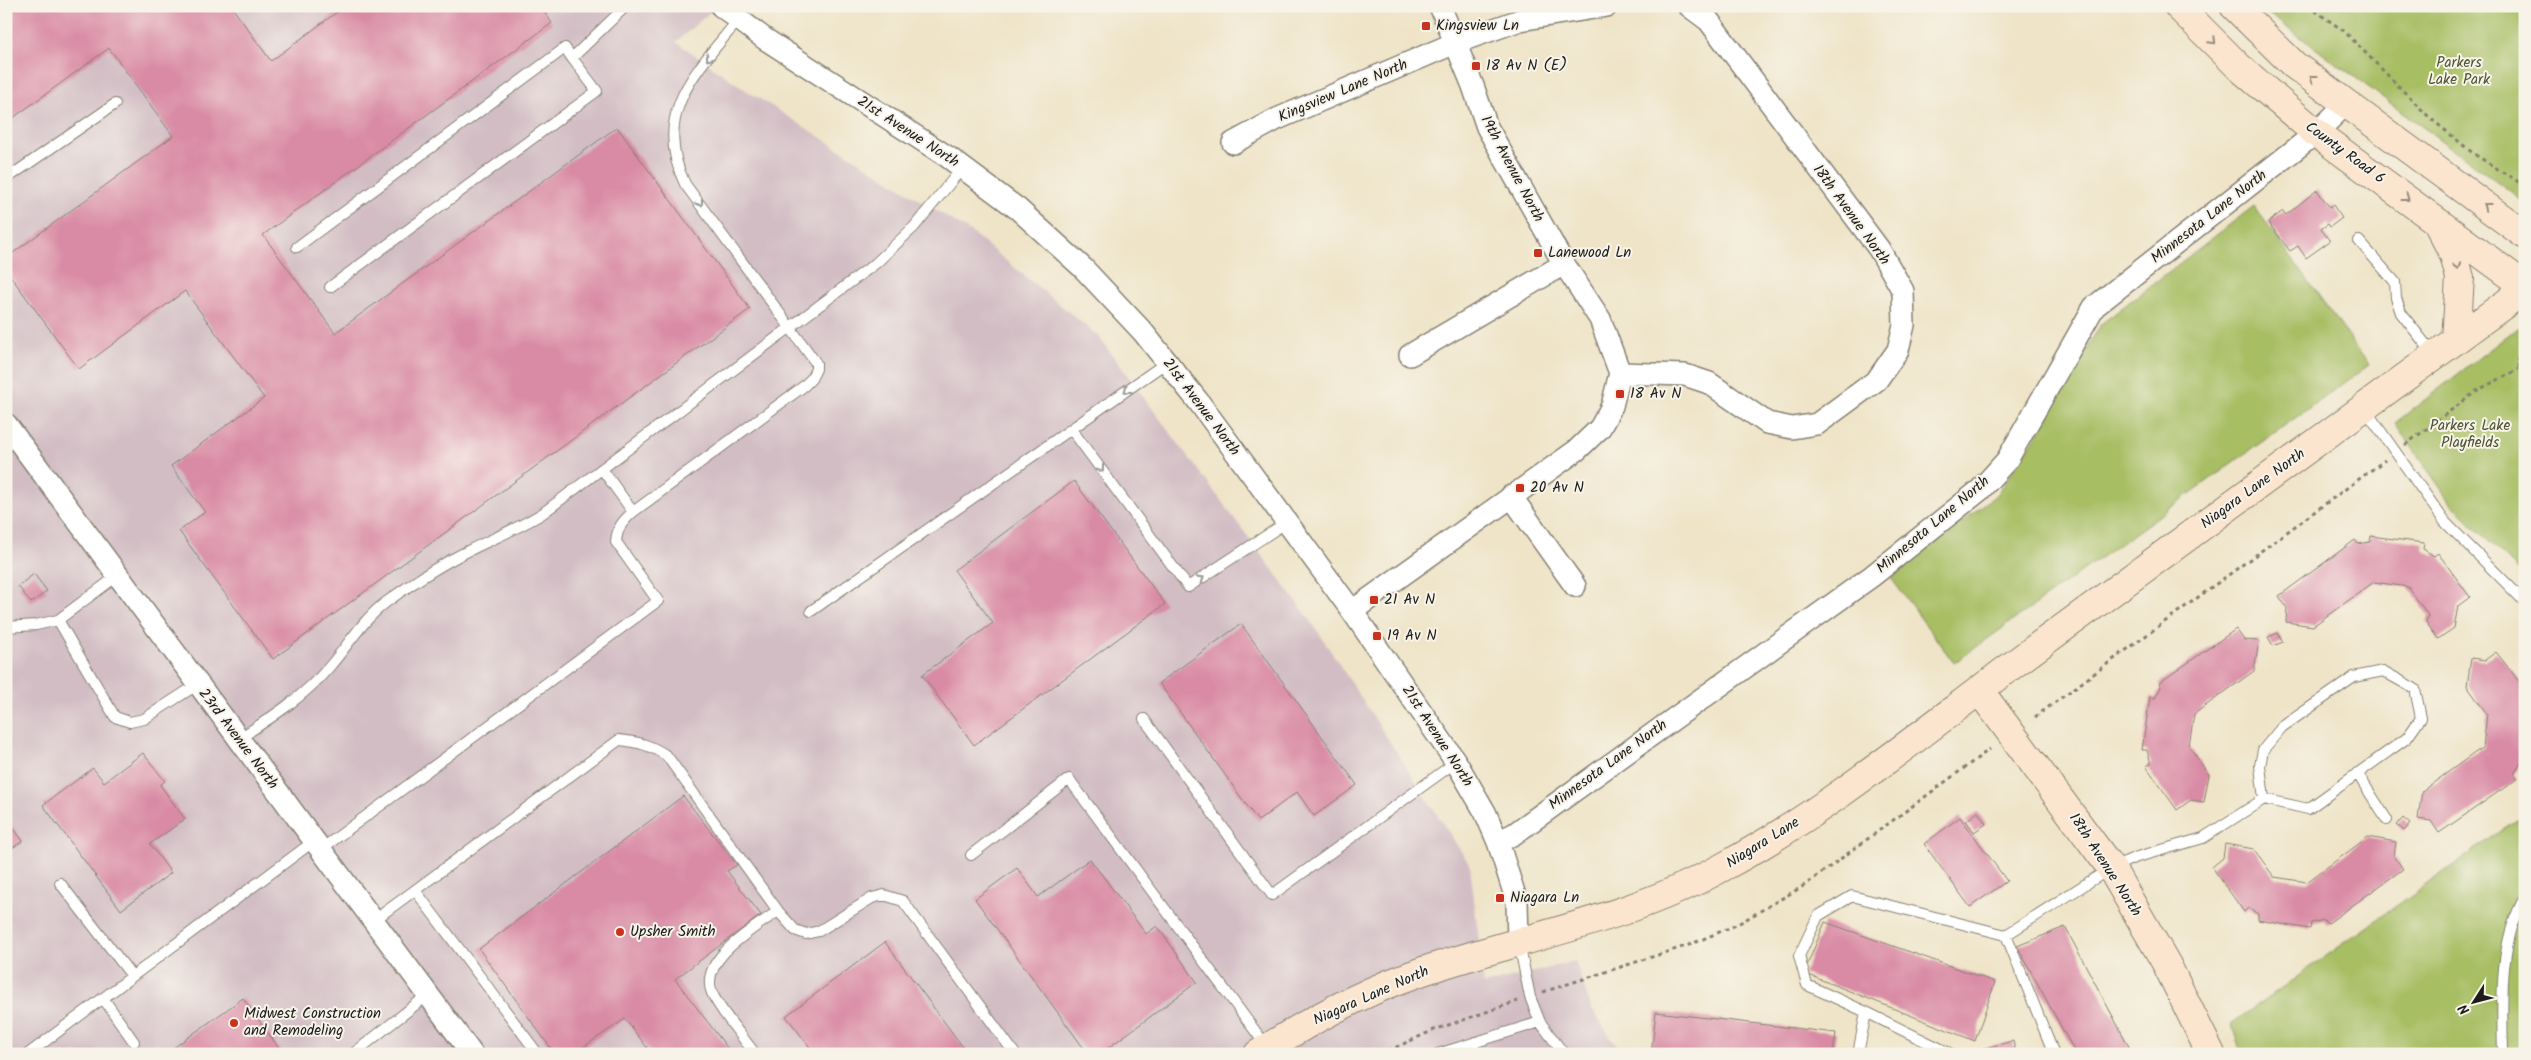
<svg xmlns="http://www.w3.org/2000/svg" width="2531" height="1060" viewBox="0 0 2531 1060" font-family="Kalam,sans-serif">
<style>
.industrial{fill:#d2bdc5}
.green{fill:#a7be63;stroke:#626d40}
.building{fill:#d98aa5}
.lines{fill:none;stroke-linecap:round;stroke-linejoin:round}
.lane-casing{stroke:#868072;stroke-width:12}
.street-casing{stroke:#868072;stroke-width:24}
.secondary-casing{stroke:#868072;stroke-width:30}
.path{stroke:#868072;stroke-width:3;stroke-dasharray:4 4;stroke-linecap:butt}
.lane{stroke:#fff;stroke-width:10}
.street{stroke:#fff;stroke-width:21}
.secondary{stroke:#fbe5cf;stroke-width:28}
.oneway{stroke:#978b7e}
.oneway2{stroke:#999}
.poi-dot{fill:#c8321e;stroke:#f7f3e8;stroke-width:2}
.labels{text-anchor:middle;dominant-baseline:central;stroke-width:4;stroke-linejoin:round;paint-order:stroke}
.poi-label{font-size:15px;fill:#1c1c1c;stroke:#f7f3e8;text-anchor:start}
.park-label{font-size:15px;fill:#4d5535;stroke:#f7f3e8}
.street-label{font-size:15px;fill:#1c1c1c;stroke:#f7f3e8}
</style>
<rect width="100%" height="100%" fill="#f7f3e8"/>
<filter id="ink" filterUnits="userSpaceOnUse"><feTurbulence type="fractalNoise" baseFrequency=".02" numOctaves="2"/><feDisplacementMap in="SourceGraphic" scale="10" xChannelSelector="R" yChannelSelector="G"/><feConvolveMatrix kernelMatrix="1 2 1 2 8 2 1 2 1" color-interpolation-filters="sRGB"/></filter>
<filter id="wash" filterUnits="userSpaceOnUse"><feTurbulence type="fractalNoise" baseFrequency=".0096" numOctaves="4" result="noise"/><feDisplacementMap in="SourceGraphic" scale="20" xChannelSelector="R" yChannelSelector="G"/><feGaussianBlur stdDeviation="1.12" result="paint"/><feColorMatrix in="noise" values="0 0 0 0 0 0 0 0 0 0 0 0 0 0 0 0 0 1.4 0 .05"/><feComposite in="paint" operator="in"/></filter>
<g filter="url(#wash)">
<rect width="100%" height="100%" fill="#efe4c8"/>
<path class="industrial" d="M6 6H717L676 42 746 90 972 233 1098 336 1311 621 1470 865 1484 985 1575 961 1591 1008 1622 1054H6Z"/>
<path class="green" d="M2258 6H2525V202Z
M2254 206 2369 365 1954 663 1891 578 1996 495 2041 429 2101 324Z
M2525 322V577L2451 503 2395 423Z
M2525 814V1054H2242L2231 1024Z"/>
<g id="blocks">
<path class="building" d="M6 6H231L271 61 345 6H540L552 23 263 235 335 333 617 127 750 309 273 659 179 531 205 512 171 466 264 398 185 291 79 369 6 270V258L173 136 109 48 6 123Z
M2317 190 2330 208 2333 205 2342 218 2330 227 2328 224 2321 229 2330 241 2306 258 2298 246 2290 251 2268 222 2283 211 2286 215Z
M1074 481 1165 604 974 745 922 675 993 623 954 570Z
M2371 536 2424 543 2423 549 2434 556 2438 553 2470 597 2458 606 2454 628 2438 639 2426 622 2428 615 2408 587 2374 582 2313 626 2286 622 2287 608 2279 596 2355 540 2358 544 2370 542Z
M34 574 47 591 31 603 18 586Z
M1241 624 1357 785 1314 816 1297 792 1258 821 1159 683Z
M2236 629 2244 640 2259 641 2254 671 2194 714 2189 746 2209 775 2204 802 2191 800 2177 810 2146 766 2151 764 2147 750H2142L2150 697 2155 698 2161 687 2159 683Z
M2278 633 2283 642 2273 646 2268 637Z
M2496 652 2525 689V764L2521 763 2514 774 2517 779 2439 833 2431 821 2418 819 2422 791 2483 747 2487 714 2467 686 2471 658 2485 660Z
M143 753 165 781 160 785 185 819 150 844 171 873 121 910 43 805 93 768 104 782Z
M683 796 737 865 727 871 761 915 675 979 732 1054H652L625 1019 573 1054H555L479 949Z
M1978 812 1986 824 1974 832 1966 821Z
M1960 817 2007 881 1970 907 1924 844Z
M6 818 23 841 6 852Z
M2403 818 2410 824 2404 831 2397 825Z
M2368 837 2396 842 2394 856 2403 869 2327 924 2324 920 2311 923 2310 929 2258 920V914L2248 908 2244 912 2212 867 2223 858 2225 844 2254 849 2274 877 2307 882Z
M1090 859 1146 934 1157 926 1197 982 1100 1054H1088L975 899 1017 868 1038 897Z
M1825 922 1995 982 1975 1041 1804 973Z
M2065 927 2133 1054H2076L2017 946Z
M885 942 968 1054H815L786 1016Z
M243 998 283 1054H175L172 1049Z
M1656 1012 1836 1033 1833 1054H1651Z
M2013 1041 2016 1054H1966V1053Z"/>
</g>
</g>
<g filter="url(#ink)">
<use href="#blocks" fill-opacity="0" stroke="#868072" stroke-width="1"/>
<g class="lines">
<g class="lane-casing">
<path id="lane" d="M6 179 115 104
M2359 241 2395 282 2396 298 2401 313 2434 355
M297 247 565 48 572 58 626 6
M330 287 597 91 572 58
M2365 409 2445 522 2525 602
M1072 430 1188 587 1287 522
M602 469 633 512 804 386 811 379 816 369V363L685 184C651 113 696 72 739 19
M811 611 1167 362
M58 620 115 717 130 722 144 719 198 684
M6 627 36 625 58 620 117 576
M1144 719 1272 895 1456 762
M238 739C271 718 305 696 330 666 348 645 363 620 385 603 411 584 439 565 468 551 494 538 519 528 543 513L876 263 914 227 963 167
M2357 773 2387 820
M320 850 658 601 616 542C617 527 623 521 633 512
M971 855 1069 779 1267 1047
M60 883 132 976
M415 890 538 1054
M373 921 619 740C638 742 651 745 667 756L778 911 795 930 806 934 819 931 872 898 884 895 903 901 1015 1054
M2006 935 2054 1054
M1519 943 1530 997 1540 1022 1564 1054
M103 998 134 1042
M1866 1012 1951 1054
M28 1054 314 841
M353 1054 429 994
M755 1054C743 1037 720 1011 712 993 698 959 755 928 778 911
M1438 1054 1540 1022
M1858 1054 1866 1012 1807 985 1799 956 1818 916 1852 896 2006 935 2111 868 2134 858 2203 838 2264 799 2260 766 2263 750 2282 727 2354 677 2383 671 2415 689 2421 718 2407 738 2308 809 2264 799
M2503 1054C2502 1002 2498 944 2525 897"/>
</g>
<g class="street-casing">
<path id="street" d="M721 6 765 39 948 157 1018 209 1083 268 1143 332 1198 401 1352 611 1456 762 1485 812 1498 842 1517 902 1518 942
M1233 143 1277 119 1455 43 1520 20 1607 6
M1410 355 1564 264
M1620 373 1685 375 1709 383 1767 423 1792 428 1817 424 1877 380 1898 350 1904 325 1903 291 1879 249 1709 21 1689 6
M6 424 472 1054
M1511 496 1575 586
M1352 611 1577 450 1600 428 1612 406 1620 373 1600 319 1564 264 1487 127 1473 86 1440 6
M1498 842 1514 834 1872 576 1980 490 2007 460 2094 307 2316 133 2347 103"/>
</g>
<g class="secondary-casing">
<path id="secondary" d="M2178 6 2239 67 2316 133 2525 286
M2234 6 2294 65 2525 235
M2439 226 2454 255 2460 278 2456 340
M1979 690 2111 868 2167 965 2211 1054
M1258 1054C1310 1020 1365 991 1423 971 1524 937 1630 919 1723 867 1827 811 1920 734 2014 664 2180 543 2344 422 2509 301L2525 286"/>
</g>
<path class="path" d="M2308 6 2344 31 2429 117 2474 154 2525 186
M2525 342C2516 355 2516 365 2525 378
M2405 445 2478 390 2519 369
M2035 717 2385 460
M1543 992 1689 945 1736 925 1805 885 1990 749
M1381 1054 1434 1030 1518 1001"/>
<use href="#lane" class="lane"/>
<use href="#street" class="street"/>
<use href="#secondary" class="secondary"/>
</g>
<defs><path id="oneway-chevron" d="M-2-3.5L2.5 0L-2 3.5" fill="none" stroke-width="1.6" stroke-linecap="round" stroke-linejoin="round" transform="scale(1.25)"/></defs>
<g class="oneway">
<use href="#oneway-chevron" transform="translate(2213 41) rotate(45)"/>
<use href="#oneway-chevron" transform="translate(2313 78) rotate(-143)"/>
<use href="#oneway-chevron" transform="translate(2406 198) rotate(37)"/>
<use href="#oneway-chevron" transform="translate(2486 206) rotate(-143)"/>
<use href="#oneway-chevron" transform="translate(2457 266) rotate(76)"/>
</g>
<g class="oneway2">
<use href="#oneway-chevron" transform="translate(709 58) rotate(127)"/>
<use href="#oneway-chevron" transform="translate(700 203) rotate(54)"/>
<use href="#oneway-chevron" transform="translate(1127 390) rotate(144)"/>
<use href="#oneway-chevron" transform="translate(1101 469) rotate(54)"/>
<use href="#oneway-chevron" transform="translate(1201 579) rotate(-33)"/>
</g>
</g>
<g class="poi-dot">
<rect x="1421" y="21" width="10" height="10" rx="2.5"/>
<rect x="1471" y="61" width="10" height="10" rx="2.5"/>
<rect x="1533" y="248" width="10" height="10" rx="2.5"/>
<rect x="1615" y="389" width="10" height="10" rx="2.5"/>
<rect x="1515" y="483" width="10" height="10" rx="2.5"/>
<rect x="1369" y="595" width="10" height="10" rx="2.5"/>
<rect x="1372" y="631" width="10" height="10" rx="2.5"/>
<rect x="1495" y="893" width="10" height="10" rx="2.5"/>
<circle cx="620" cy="932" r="5"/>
<circle cx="234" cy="1023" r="5"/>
</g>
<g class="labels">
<g class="poi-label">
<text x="1436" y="26">Kingsview Ln</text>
<text x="1486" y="66">18 Av N (E)</text>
<text x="1548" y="253">Lanewood Ln</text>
<text x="1630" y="394">18 Av N</text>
<text x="1530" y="488">20 Av N</text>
<text x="1384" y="600">21 Av N</text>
<text x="1387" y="636">19 Av N</text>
<text x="1510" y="898">Niagara Ln</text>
<text x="630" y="932">Upsher Smith</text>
<text x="244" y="1014">Midwest Construction<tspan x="244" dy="17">and Remodeling</tspan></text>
</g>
<g class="park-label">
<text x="2459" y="63">Parkers<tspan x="2459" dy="17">Lake Park</tspan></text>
<text x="2470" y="426">Parkers Lake<tspan x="2470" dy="17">Playfields</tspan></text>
</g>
<g class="street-label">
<text transform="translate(1343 91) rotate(-23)">Kingsview Lane North</text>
<text transform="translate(908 132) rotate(33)">21st Avenue North</text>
<text transform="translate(2345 153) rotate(36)">County Road 6</text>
<text transform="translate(1512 169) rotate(62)">19th Avenue North</text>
<text transform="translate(1851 215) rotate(54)">18th Avenue North</text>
<text transform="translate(2209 217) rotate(-38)">Minnesota Lane North</text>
<text transform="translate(1201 407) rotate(53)">21st Avenue North</text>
<text transform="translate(2253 489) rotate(-36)">Niagara Lane North</text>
<text transform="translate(1933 525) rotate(-40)">Minnesota Lane North</text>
<text transform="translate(1437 736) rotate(57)">21st Avenue North</text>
<text transform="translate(238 739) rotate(53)">23rd Avenue North</text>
<text transform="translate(1608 765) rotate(-36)">Minnesota Lane North</text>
<text transform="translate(1763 843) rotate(-32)">Niagara Lane</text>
<text transform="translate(2105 865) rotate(57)">18th Avenue North</text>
<text transform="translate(1371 996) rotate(-24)">Niagara Lane North</text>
</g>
</g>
<rect width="2531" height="1060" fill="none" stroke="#f7f3e8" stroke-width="25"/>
<g transform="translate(2474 1002) rotate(234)" stroke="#f7f3e8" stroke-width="4" paint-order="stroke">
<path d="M0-4L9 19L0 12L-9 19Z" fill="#1c1c1c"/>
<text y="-8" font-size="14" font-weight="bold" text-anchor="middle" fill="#1c1c1c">N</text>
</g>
</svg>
